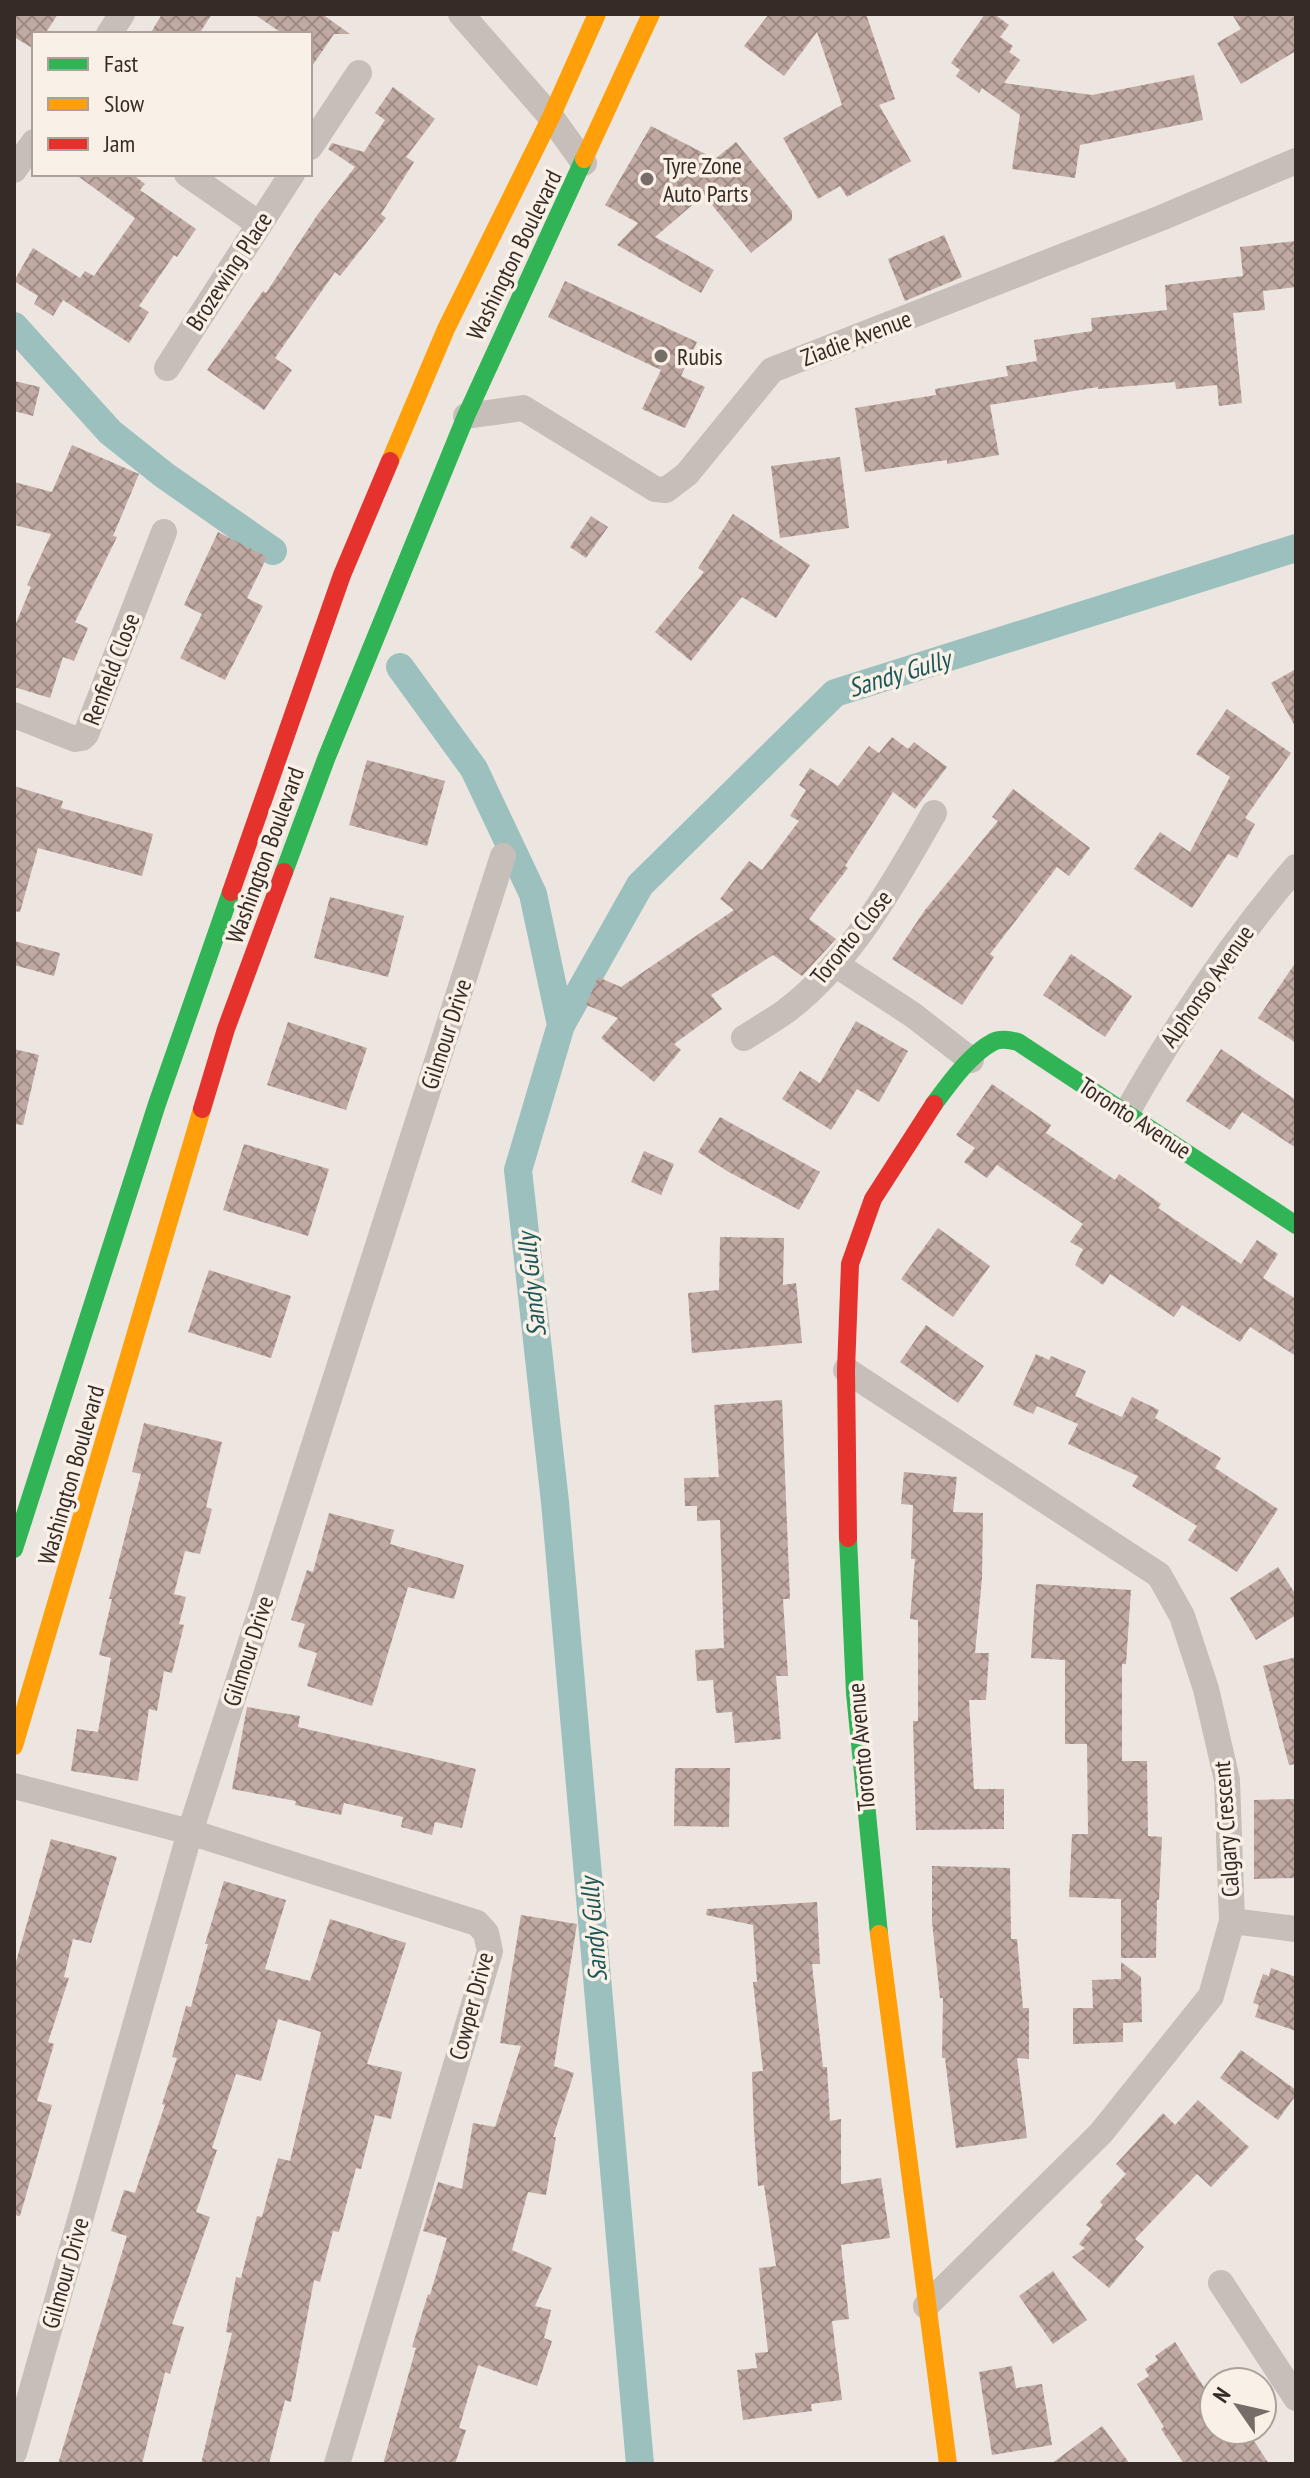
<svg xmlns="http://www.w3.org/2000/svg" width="1310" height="2478" viewBox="0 0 1310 2478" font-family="'PT Sans Narrow',sans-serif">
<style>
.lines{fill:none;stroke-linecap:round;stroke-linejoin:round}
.canal{stroke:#9cc0bd;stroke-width:28}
.building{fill:url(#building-cross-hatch)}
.street{stroke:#c5beb9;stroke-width:26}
.fast{stroke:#30b455;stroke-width:18}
.slow{stroke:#ff9f0a;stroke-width:18}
.jam{stroke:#e5322d;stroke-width:18}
.poi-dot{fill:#766c68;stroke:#f9f0e7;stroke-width:3}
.labels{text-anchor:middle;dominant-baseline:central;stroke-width:7;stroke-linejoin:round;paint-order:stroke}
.poi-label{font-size:24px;fill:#362b27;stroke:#f9f0e7;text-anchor:start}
.street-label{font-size:24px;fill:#362b27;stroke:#f9f0e7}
.water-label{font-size:26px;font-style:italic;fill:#1d5758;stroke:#f9f0e7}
</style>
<defs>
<pattern id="building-cross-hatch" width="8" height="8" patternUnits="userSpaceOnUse" patternTransform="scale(2)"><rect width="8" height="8" fill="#c0a9a2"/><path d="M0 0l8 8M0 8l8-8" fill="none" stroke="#9d8a84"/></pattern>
</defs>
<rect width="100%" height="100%" fill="#ede6e0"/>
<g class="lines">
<path class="canal" d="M14 326 110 432 164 475 273 551
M400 667 474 769 533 894 561 1025
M640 2464 555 1502 518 1170 561 1025 640 885 835 693 1296 548"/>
</g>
<path class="building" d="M14 14H58L45 34H34V49L14 37Z
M162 14H212L199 34H150Z
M254 14H322L350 34H334L310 69V34H283Z
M769 14H866L895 99 879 105 911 161 847 197 840 186 818 199 783 138 842 105 817 32 784 76 744 46Z
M985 14H994L1009 25 1000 37 1013 46 1009 52 1020 60 1004 83 1092 95 1194 75 1203 120 1080 145 1075 178 1012 169 1020 115 982 88 979 93 956 76 960 70 951 63Z
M1232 14H1296V51L1241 84 1217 43 1241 29Z
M393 87 435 119 406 157 414 162 381 214 386 218 340 276 335 272 275 358 292 370 264 410 207 370 263 291 266 293 318 214 355 167 328 149 332 143 364 152 385 120 375 113Z
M651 126 715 159 736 142 792 211V220L751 253 704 195 655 237 714 270 701 293 617 245 638 223 605 205Z
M75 174H132L145 184 140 190 196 229 177 257 174 255 139 306 149 312 129 343 63 300 53 316 34 304 38 296 14 281 33 248 80 278 85 271 94 276 135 218Z
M944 235 962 277 905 301 888 259Z
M1296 241V287L1263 291 1265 310 1233 313 1242 403 1219 406 1217 385 1176 389 1175 382 1098 389V387L990 405 999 455 947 464V460L865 472 855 408 936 395 935 389 1008 376 1006 366 1037 361 1034 340 1092 331 1091 318 1167 310 1165 285 1243 276 1240 247Z
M565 281 697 342 681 376 705 387 685 428 642 409 661 370 548 317Z
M14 381 40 387 33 416 14 411Z
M72 445 139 474 113 536 117 537 75 622 88 628 74 661 63 657 50 698 14 687V628L31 587 27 585 51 534 14 525V482L52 492Z
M840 457 849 528 780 538 771 466Z
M733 514 810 565 776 618 742 597 691 661 655 632 704 572 698 568Z
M591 516 608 527 586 558 570 547Z
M218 532 267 557 247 598 263 606 225 680 180 658 202 614 184 605Z
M1296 669V728L1271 683Z
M1227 709 1291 753 1245 818 1255 824 1237 858 1228 854 1192 908 1134 869 1160 832 1190 852 1230 777 1196 754Z
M892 737 908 749 914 742 947 767 915 809 893 792 845 866 848 868 809 919 836 939 802 976 773 955 711 995 722 1009 674 1044 681 1050 654 1082 601 1038 618 1018 586 1005 598 977 621 987 734 910 720 899 749 861 762 870 799 821 790 816 806 790 799 785 810 768 838 786 869 746 879 753Z
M367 760 445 781 427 846 349 825Z
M14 786 63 801 61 808 153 834 142 876 38 848 20 912 14 911Z
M1013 789 1090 848 1069 876 1057 867 990 954 994 957 962 1005 892 959 925 910 998 821 992 817Z
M330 897 404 916 388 977 314 958Z
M14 941 60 953 54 976 14 965Z
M1071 954 1132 996 1105 1037 1043 995Z
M1296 962V1043L1258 1018Z
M856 1021 908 1051 879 1102 857 1089 831 1130 782 1099 800 1071 820 1083Z
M288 1022 367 1048 346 1110 267 1085Z
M14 1049 39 1055 23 1125 14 1124Z
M1221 1049 1296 1100V1148L1242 1112 1230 1130 1186 1101Z
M992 1084 1051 1125 1046 1133 1115 1180 1119 1174 1161 1204 1158 1208 1241 1264 1257 1240 1278 1254 1263 1278 1296 1299V1356L1250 1327 1240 1342 1182 1305 1174 1317 1110 1274 1103 1285 1075 1265 1083 1249 1070 1242 1083 1224 997 1165 987 1178 964 1162 975 1148 956 1135Z
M720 1117 820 1172 799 1210 727 1171 698 1152Z
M244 1144 329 1169 308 1236 223 1210Z
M644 1151 674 1164 661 1195 631 1182Z
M938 1228 990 1266 953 1317 901 1279Z
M720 1237 784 1238 783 1285 796 1283 802 1343 692 1353 688 1293 719 1290Z
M209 1270 291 1296 271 1358 188 1332Z
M926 1325 984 1366 958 1403 900 1362Z
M1036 1354 1049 1360 1051 1356 1086 1371 1075 1396 1122 1417 1132 1397 1159 1410 1155 1418 1221 1458 1215 1468 1278 1509 1237 1572 1188 1540 1197 1526 1132 1486 1138 1476 1068 1444 1078 1424 1037 1406 1033 1414 1013 1405Z
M782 1400 790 1599H783L788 1676H776L781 1739 735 1743 732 1712 716 1713 713 1680 697 1681 695 1650 724 1648 720 1520 697 1521V1506H685L684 1478 719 1477 714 1405Z
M144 1423 222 1442 206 1507 212 1509 200 1554 185 1551 174 1594 186 1597 179 1624 184 1625 172 1673 164 1671 157 1711 149 1709 138 1781 71 1771 77 1729 98 1732 111 1658 99 1655 112 1599H109L141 1474 132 1472Z
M904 1472 957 1477 953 1512 983 1513 982 1578 975 1653H989L986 1700H969L974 1789H1004V1829L916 1830 913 1721H918V1620L910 1619 915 1559H911L913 1505 901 1504Z
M329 1513 394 1530 390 1544 464 1565 454 1599 408 1587 372 1706 307 1686 317 1653 298 1647 305 1624 291 1620 307 1570 313 1572Z
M1278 1567 1296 1595V1615L1256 1640 1230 1598Z
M1036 1584 1131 1590 1126 1664H1122V1761H1147L1148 1836 1162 1837 1159 1900H1157L1156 1958H1121V1899L1069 1897 1072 1834H1088L1087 1744H1065V1660L1031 1658Z
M1296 1657V1764L1289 1765 1263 1666Z
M247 1707 300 1716 298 1727 476 1769 462 1828 435 1822 432 1835 401 1827 403 1817 344 1803 341 1815 295 1805 296 1801 232 1789Z
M675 1768H730L729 1827 674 1826Z
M1296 1799V1878L1254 1879V1800Z
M51 1839 117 1857 91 1943 73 1939 64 1977 69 1978 48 2042 54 2044 37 2101 52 2105 20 2216 14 2215V1969Z
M932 1866 1010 1868 1011 1939H1017L1023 2008H1029V2059L1017 2058 1027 2138 956 2148 945 2058H942L943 1998H940L932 1921Z
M224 1881 286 1900 265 1969 310 1981 330 1919 406 1943 367 2064 402 2072 391 2119 375 2115 361 2169 356 2168 339 2232 333 2231 320 2282 314 2280 291 2402 285 2400 269 2464H201L232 2333 226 2332 236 2277 241 2278 257 2216 262 2217 278 2158 290 2161 321 2032 278 2019 261 2081 236 2074 212 2148 217 2150 196 2212 210 2217 172 2324 184 2327 170 2374 165 2372 142 2464H58L127 2236 111 2231 124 2190 135 2193 165 2105 162 2104 177 2058 172 2057 186 2006 191 2007 208 1944H205Z
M817 1902 820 1964H812L823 2067H827L830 2121 841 2119V2184L881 2178 890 2238 841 2245 849 2319 832 2321 842 2400 811 2404 812 2411 743 2420 737 2370 757 2368 755 2353 768 2352 759 2268 776 2266 764 2185 758 2186 754 2130 752 2072 763 2071 753 1982H757L753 1925 706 1915 707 1909Z
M521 1915 577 1924 554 2066 574 2073 553 2137H556L546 2195 528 2192 512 2250 552 2268 535 2306 551 2310 544 2338 552 2341 537 2386 478 2365 459 2428 466 2430 455 2464H383L416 2348 412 2347 428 2294 430 2295 447 2238 423 2231 438 2182 462 2189 473 2123 495 2127 521 2046 500 2043Z
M1121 1962 1141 1977 1142 2022 1123 2023V2042L1073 2044V2008H1093L1092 1980 1121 1979Z
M1271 1968 1296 1977V2031L1255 2017 1259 2005 1253 2003 1263 1974 1269 1976Z
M1241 2050 1296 2090V2095L1278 2120 1220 2078Z
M1198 2100 1249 2147 1211 2187 1197 2174 1135 2239 1144 2247 1109 2288 1072 2257 1085 2248 1079 2244 1091 2229 1086 2225 1103 2205 1100 2202 1126 2174 1116 2164 1163 2113 1175 2125Z
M1053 2271 1087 2320 1053 2344 1019 2296Z
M1175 2342 1214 2403V2430H1247L1269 2464H1184L1161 2429 1164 2427 1137 2384 1149 2376 1145 2369 1158 2360 1155 2356Z
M1012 2366 1016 2388 1042 2384 1052 2445 992 2455 979 2372Z
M1102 2426 1130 2464H1051Z"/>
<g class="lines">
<path class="street" d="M461 14 551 117 584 163
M109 34 122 14
M310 147 359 73
M14 170 34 142
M187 174 259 224
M167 368 292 174
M466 416 523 408 655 489 666 490 687 474 772 370 1161 218 1296 161
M14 715 75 739 82 738 86 734 164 532
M835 964 913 1015 971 1060
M744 1038C758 1029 772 1021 786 1011 850 963 895 882 934 813
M1127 1112C1177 1024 1230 944 1296 867
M846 1370 1159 1575 1182 1616 1206 1689 1227 1780 1232 1921 1211 1996 1101 2133 926 2306
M14 1786 190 1832 477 1923 486 1933 490 1951 337 2464
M1232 1921 1296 1929
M1221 2283 1296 2398
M14 2453 190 1832 503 856"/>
<path class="fast" d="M284 872 326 759 466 416 584 159
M934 1104C949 1084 970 1054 993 1042 1001 1038 1009 1040 1018 1042L1296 1225
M848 1538 855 1693 879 1934
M14 1549 157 1104 231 892"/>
<path class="slow" d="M584 159 651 14
M390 461 446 329 551 117 597 14
M14 1746 202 1109
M879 1934 948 2464"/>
<path class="jam" d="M231 892 342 575 390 461
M202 1109 226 1029 284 872
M848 1538 846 1370 850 1264 873 1199 934 1104"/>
</g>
<g class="poi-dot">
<circle cx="647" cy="179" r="8"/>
<circle cx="661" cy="356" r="8"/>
</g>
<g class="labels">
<g class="poi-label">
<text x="663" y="165">Tyre Zone<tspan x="663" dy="28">Auto Parts</tspan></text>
<text x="677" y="356">Rubis</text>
</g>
<g class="street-label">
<text transform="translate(514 255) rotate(-64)">Washington Boulevard</text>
<text transform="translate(229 271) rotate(-57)">Brozewing Place</text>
<text transform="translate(856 338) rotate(-21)">Ziadie Avenue</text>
<text transform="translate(111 669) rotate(-69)">Renfield Close</text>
<text transform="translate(265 855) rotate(-70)">Washington Boulevard</text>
<text transform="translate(851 937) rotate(-51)">Toronto Close</text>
<text transform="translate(1207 986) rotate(-55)">Alphonso Avenue</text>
<text transform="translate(446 1034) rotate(-72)">Gilmour Drive</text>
<text transform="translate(1135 1118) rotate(33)">Toronto Avenue</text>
<text transform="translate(71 1475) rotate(-74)">Washington Boulevard</text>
<text transform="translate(248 1651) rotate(-72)">Gilmour Drive</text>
<text transform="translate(861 1747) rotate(-95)">Toronto Avenue</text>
<text transform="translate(1226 1829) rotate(-94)">Calgary Crescent</text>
<text transform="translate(471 2006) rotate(-75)">Cowper Drive</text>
<text transform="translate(65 2273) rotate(-74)">Gilmour Drive</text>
</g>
<g class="water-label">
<text transform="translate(899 673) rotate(-17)">Sandy Gully</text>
<text transform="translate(531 1285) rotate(-96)">Sandy Gully</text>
<text transform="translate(593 1930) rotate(-95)">Sandy Gully</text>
</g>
</g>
<rect width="1310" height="2478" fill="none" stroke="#362b27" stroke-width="32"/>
<rect x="32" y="32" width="280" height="144" fill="#f9f0e7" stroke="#aba19a" stroke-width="2"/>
<rect x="48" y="58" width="40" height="12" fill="#30b455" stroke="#aba19a" stroke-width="2"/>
<text x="104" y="72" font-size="24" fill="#362b27">Fast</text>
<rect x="48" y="98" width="40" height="12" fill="#ff9f0a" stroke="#aba19a" stroke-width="2"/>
<text x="104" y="112" font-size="24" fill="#362b27">Slow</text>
<rect x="48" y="138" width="40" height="12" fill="#e5322d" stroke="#aba19a" stroke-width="2"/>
<text x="104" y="152" font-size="24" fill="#362b27">Jam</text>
<g transform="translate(1238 2406) rotate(304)"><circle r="38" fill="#f9f0e7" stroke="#aba19a" stroke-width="2"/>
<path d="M0-6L14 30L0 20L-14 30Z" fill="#766c68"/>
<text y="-12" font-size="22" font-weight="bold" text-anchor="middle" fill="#362b27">N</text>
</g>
</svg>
